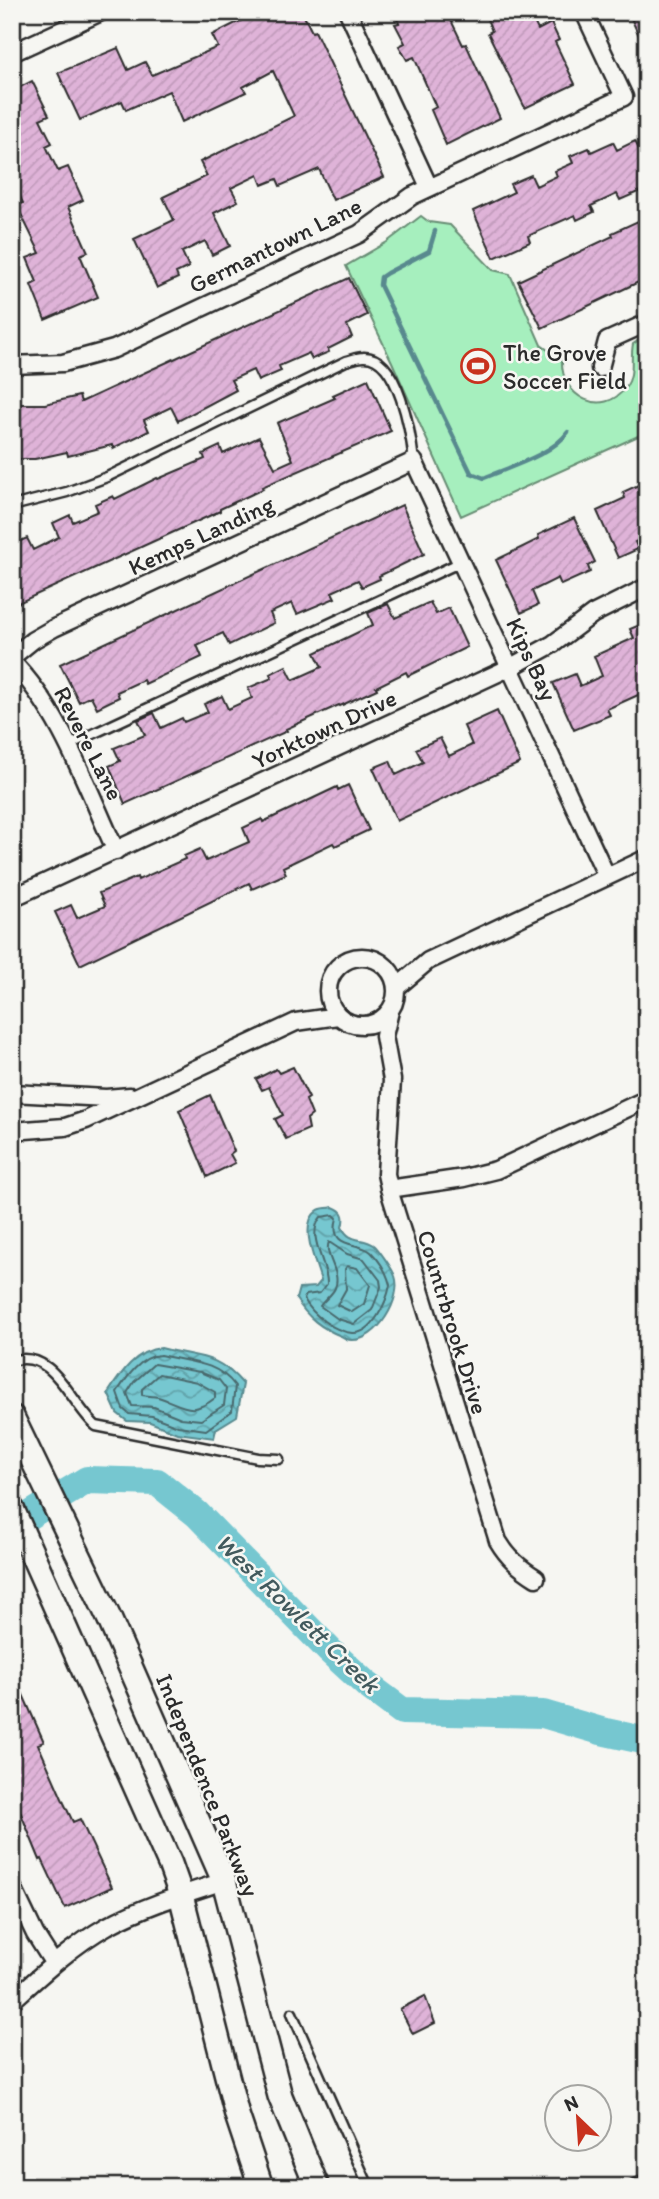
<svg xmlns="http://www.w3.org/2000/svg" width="659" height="2199" viewBox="0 0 659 2199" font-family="Itim,sans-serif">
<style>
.pitch{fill:#a6efbe;stroke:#688d74;stroke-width:2}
.water{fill:url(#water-waves);stroke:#58898e;stroke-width:2}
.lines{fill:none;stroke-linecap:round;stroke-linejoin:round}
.shore{stroke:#49696d;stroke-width:2}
.stream{stroke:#58898e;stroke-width:4.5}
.river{stroke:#76c7d0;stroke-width:28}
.building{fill:url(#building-hatch);stroke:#2b2b2b;stroke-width:2}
.lane-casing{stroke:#2b2b2b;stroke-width:13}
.street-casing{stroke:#2b2b2b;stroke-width:21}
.secondary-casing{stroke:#2b2b2b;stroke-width:28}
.lane{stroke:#f6f6f2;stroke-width:8}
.street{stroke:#f6f6f2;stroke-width:16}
.secondary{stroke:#f6f6f2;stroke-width:23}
.labels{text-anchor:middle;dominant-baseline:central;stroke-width:5;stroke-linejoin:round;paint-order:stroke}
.street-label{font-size:24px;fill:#2b2b2b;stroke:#f6f6f2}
.poi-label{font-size:24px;fill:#2b2b2b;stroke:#f6f6f2;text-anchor:start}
.water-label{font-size:26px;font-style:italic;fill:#425a5d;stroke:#f6f6f2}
</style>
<defs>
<pattern id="water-waves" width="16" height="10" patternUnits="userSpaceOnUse" patternTransform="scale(1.75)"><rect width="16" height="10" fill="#76c7d0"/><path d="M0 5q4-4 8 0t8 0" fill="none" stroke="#61a2a9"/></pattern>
<pattern id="building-hatch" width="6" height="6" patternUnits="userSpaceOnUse" patternTransform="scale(1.75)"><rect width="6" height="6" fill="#dfb3d8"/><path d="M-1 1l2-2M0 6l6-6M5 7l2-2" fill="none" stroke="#c09aba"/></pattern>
</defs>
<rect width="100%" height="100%" fill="#f6f6f2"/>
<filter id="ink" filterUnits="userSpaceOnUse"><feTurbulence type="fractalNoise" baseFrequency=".0143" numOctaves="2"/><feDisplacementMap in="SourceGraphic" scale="14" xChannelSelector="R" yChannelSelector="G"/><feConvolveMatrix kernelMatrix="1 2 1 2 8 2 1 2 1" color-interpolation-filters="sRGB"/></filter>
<g filter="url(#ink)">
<path class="pitch" d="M421 216 429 222 450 225 493 270 510 274 541 345 562 360C560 397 603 419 626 387 635 374 630 359 633 344L639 340 647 356V432L461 516 392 362 346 266 387 242Z"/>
<path class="water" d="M333 1207C344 1211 345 1217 342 1227 349 1243 362 1237 374 1245 378 1248 393 1270 395 1276 403 1298 377 1342 351 1340 348 1340 344 1338 341 1336 321 1328 308 1318 296 1299L299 1288 316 1287 321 1281C316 1263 298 1225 317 1211 322 1207 327 1209 333 1207Z
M161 1348C197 1358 216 1352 243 1384L237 1416 216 1429 214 1438 177 1433 150 1422 127 1421 117 1413 108 1393C121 1373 136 1350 161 1348Z"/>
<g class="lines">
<path class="shore" d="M334 1215 337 1218C328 1250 359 1241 371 1252 380 1261 387 1273 390 1285 387 1301 373 1335 352 1333 333 1331 313 1315 304 1299L306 1295 320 1293 327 1284C328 1263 305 1236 321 1217Z
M329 1242 347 1254 364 1259 380 1280 381 1287 372 1310 354 1324 338 1319 320 1306C324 1300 332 1295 335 1288 342 1272 323 1255 329 1242Z
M347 1266 357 1268 370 1285 364 1304 352 1312 337 1305 346 1289 345 1269Z
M160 1355C188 1362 217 1361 235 1386L232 1411 206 1430 178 1426 152 1416 129 1414 123 1409 117 1392C127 1377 141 1356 160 1355Z
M154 1364 200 1372 219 1380 226 1389 224 1405 201 1420 181 1418 154 1407 132 1406 127 1393 134 1382Z
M159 1374 197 1382 215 1392V1398C191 1417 183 1405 158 1397 153 1396 147 1396 142 1395V1389Z"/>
<path class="stream" d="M435 231 429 251 387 273 381 277 380 285 471 473 484 478C509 467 552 455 568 432"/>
<path class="river" d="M12 1526 87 1480 157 1482 197 1514 330 1651 366 1684 402 1711 543 1714 601 1731 647 1741"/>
</g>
<path class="building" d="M243 12H302L312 32 315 31 384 177 333 200 319 169 280 186 277 179 262 185 258 175 231 188 238 201 214 213 230 246 212 255 205 241 182 252 189 267 176 273 178 278 157 288 134 239 174 220 163 197 207 176 200 162 294 116 273 71 243 87 246 92 182 122 169 91 126 110 122 101 80 120 58 73 118 48 128 70 145 62 152 75 218 47 212 35 246 18Z
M393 12H447L463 45 466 44 500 118 446 145 431 110 436 107 414 57 407 60 399 46 405 43 395 24 399 23Z
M484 12H529L538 30 551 23 559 40 555 42 575 84 525 108 488 33 492 31Z
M637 12H647V53L630 16Z
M32 81 49 115 40 119 52 143 46 146 58 171 68 167 83 200 68 207 88 252 80 255 98 297 45 320 31 285 37 282 27 258 40 253 17 206 23 203 12 180V91Z
M635 141 647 166V188L620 200 617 194 591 206 594 212 577 220 575 215 528 236 530 242 494 258 473 211 514 192 510 184 531 175 536 186 557 176 555 171 573 163 570 156 589 148 591 152 613 142 617 150Z
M638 221 640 225 647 221V278L542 328 518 281 613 236 612 233Z
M349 278 367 315 347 325 352 337 328 349 329 352 312 359 309 353 279 366 281 371 258 381 253 370 231 380 236 390 178 421 171 407 144 420 149 431 113 448 112 445 68 456 67 452 35 459H12V404H45L79 396 81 402Z
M368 379 391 431 262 487 263 489 220 509V511L16 604 12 596V545L27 538 33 550 59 537 53 523 70 515 73 522 98 511 95 504 113 496 115 499 157 478 158 479 205 459 203 454 220 446 223 454 259 437 275 468 293 460 277 423 335 398 333 395Z
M647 481V537L635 542 638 549 618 558 597 511 625 498 623 492Z
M402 505 424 554 379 576 380 579 362 587 358 580 332 592 335 598 297 614 292 603 270 613 274 623 229 645 223 633 197 645 202 657 145 684 143 680 117 692 119 697 97 708 91 696 79 702 60 664Z
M574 518 595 562 588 566 590 572 561 585 558 578 532 591 538 605 521 613 496 560 539 539 538 535Z
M430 602 436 614 449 608 467 647 408 676 406 672 376 687 377 689 340 706 339 705 286 729 287 731 125 804 109 766 120 761 114 748 145 735 138 720 154 713 161 728 182 718 184 722 208 712 204 704 222 696 228 709 252 698 248 688 272 678 270 674 286 666 293 680 322 667 315 653 373 625 368 613 388 604 395 618Z
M647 622V691L607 709 610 715 574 730 553 683 575 674 580 686 602 676 594 656 634 638 630 629Z
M497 711 520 763 397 821 373 768 390 761 396 775 423 762 416 749 440 738 449 756 472 745 464 726Z
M348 785 369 830 335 846 333 843 283 867 286 874 252 889 249 883 80 965 55 912 71 905 77 918 105 906 99 893 137 877 138 880 185 859 184 856 200 849 206 861 249 842 243 828 262 819 263 822 337 787 338 790Z
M293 1067 309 1098 306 1100 312 1115 307 1119 309 1129 286 1139 275 1119 283 1115 269 1087 262 1090 256 1079 276 1069 279 1073Z
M210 1095 234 1151 230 1154 235 1163 207 1177 179 1110Z
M12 1670 44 1742 38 1744 64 1803 73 1822 80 1819 112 1887 65 1908 42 1859 40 1860 12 1792Z
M425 1996 435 2023 413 2034 400 2009Z"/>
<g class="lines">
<g class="lane-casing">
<path id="lane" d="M12 506 67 492 107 477 346 361C351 360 357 357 363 357 399 355 411 435 414 461
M67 746 461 562
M12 1361C54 1348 70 1403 96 1426L258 1458 279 1459
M292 2013 369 2187
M630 2187 647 2179"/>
</g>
<g class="street-casing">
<path id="street" d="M348 12 429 187
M12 53 101 12
M12 365 63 363 114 349 359 234 412 196 624 97 584 12
M600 368 607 341 647 323
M12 657 33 640 54 628 414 461 607 877
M12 662C59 708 88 790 116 851
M12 898 511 667 553 644 593 614 647 587
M328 991a34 34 0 1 1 68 0a34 34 0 1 1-68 0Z
M396 988 428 961 647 858
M390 1011 384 1036 392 1080 386 1174 391 1196 498 1541C508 1558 520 1568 536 1578
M12 1093 106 1098 130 1096
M12 1131 65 1127 86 1120 296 1022 338 1016
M389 1189 464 1178 496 1170 647 1099
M12 1886 35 1934 54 1964
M12 2001C42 1974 72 1946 107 1926 144 1906 184 1894 224 1881"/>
</g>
<g class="secondary-casing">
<path id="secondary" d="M12 1417 109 1618 224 1881 280 2096 317 2187
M12 1509 170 1864 181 1895 237 2115 261 2187"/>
</g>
<use href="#lane" class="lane"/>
<use href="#street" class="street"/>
<use href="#secondary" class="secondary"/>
</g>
</g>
<defs>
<g id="stadium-ring" transform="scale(1.75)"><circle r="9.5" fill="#f6f6f2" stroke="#c8321e" stroke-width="1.5"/><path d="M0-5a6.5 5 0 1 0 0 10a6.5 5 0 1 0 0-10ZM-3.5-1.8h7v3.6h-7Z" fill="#c8321e"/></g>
</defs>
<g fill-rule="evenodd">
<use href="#stadium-ring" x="478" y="366"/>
</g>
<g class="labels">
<g class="street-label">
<text transform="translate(275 245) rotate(-26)">Germantown Lane</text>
<text transform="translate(201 535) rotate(-25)">Kemps Landing</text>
<text transform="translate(532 659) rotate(65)">Kips Bay</text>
<text transform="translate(324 729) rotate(-25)">Yorktown Drive</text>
<text transform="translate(89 743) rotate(63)">Revere Lane</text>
<text transform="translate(453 1322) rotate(73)">Countrbrook Drive</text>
<text transform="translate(208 1785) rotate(68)">Independence Parkway</text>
</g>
<g class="poi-label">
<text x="503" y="352">The Grove<tspan x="503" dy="28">Soccer Field</tspan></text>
</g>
<g class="water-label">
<text transform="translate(298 1613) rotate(44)">West Rowlett Creek</text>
</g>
</g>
<rect width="659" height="2199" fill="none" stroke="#f6f6f2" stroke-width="42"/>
<rect x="21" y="21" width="617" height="2157" fill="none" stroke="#2b2b2b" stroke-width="2.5" filter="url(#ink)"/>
<g transform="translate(578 2118) rotate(335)"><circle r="33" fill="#f6f6f2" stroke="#a5a5a2" stroke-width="2"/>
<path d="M0-5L12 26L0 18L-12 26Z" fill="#c8321e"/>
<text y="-10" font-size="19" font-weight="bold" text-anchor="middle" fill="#2b2b2b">N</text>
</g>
</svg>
